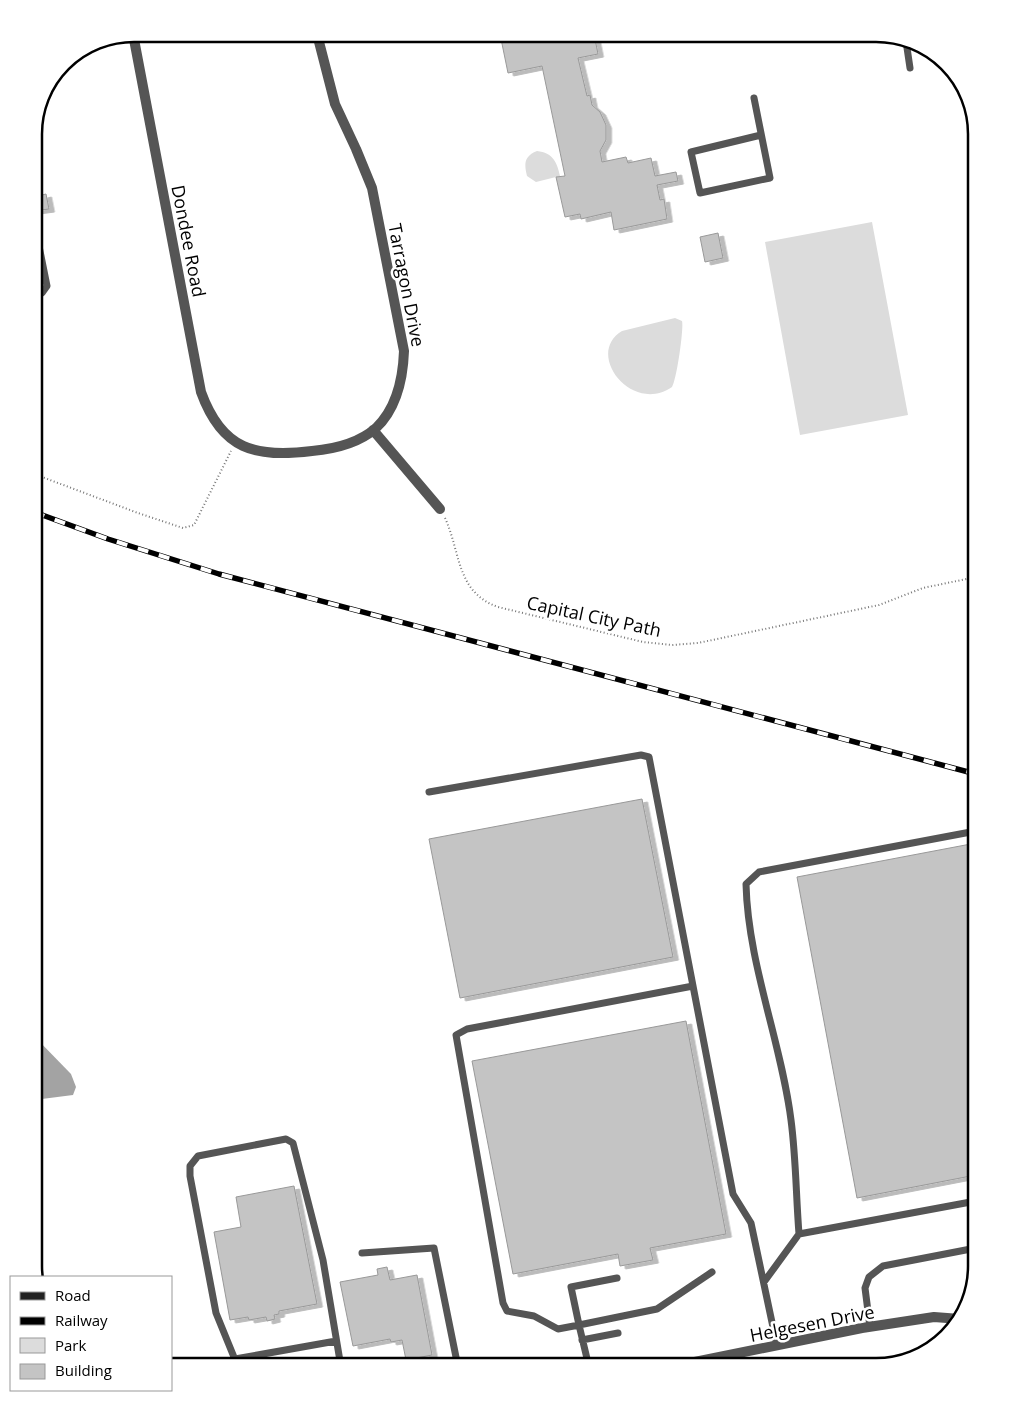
<svg xmlns="http://www.w3.org/2000/svg" width="1010" height="1401" viewBox="0 0 1010 1401" font-family="'Open Sans',sans-serif">
<style>
.green{fill:#dcdcdc}
.water{fill:#a3a3a3}
.building{fill:#c4c4c4;stroke:#999;filter:url(#shadow)}
.lines{fill:none;stroke-linecap:round;stroke-linejoin:round}
.path{stroke:#777;stroke-width:2;stroke-dasharray:1 2.5;stroke-linecap:butt}
.service{stroke:#555;stroke-width:7}
.minor{stroke:#555;stroke-width:10}
.secondary{stroke:#222;stroke-width:10}
.rail-casing{stroke:#000;stroke-width:5.5}
.rail{stroke:#fff;stroke-width:4;stroke-dasharray:11;stroke-linecap:butt}
.labels{text-anchor:middle;dominant-baseline:central;stroke-width:5;stroke-linejoin:round;paint-order:stroke}
.street-label{font-size:18px;fill:#000;stroke:#fff}
.rim{fill:none;stroke:#000;stroke-width:2.5}
</style>
<defs>
<filter id="shadow"><feDropShadow dx="5.5" dy="3" stdDeviation="0" flood-color="#0004"/></filter>
</defs>
<rect width="100%" height="100%" fill="#fff"/>
<path class="green" d="M537 151C553 153 557 162 560 176L536 182 527 176C524 164 524 156 537 151Z
M872 222 908 415 800 435 765 242Z
M675 318 682 321C684 327 677 379 672 387 632 415 584 354 622 331Z"/>
<path class="water" d="M34 1036 71 1074 76 1087 73 1095 34 1100Z"/>
<path class="building" d="M500 34H579L580 36 594 34 598 54 578 58 587 96 590 95 592 105 600 112 606 125V140L600 151 602 162 626 157 628 163 651 158 655 176 676 172 678 181 657 185 660 200 664 199 667 219 614 230 611 212 581 219 580 214 565 217 556 177 565 176 542 66 508 73Z
M46 194 49 209 34 211V197Z
M718 233 723 258 705 262 700 237Z
M642 799 673 957 460 998 429 839Z
M976 843V1175L857 1198 797 877Z
M686 1021 726 1234 650 1248 653 1260 620 1266 618 1254 513 1274 472 1061Z
M294 1186 317 1304 279 1311V1314L274 1315 275 1319 267 1321 266 1317 249 1320 248 1317 230 1320 214 1232 241 1227 236 1197Z
M387 1267 390 1280 417 1275 432 1355 406 1360 402 1340 391 1342 390 1339 353 1346 340 1282 378 1275 377 1269Z"/>
<g class="lines">
<path class="path" d="M34 474 138 513 183 528 194 525 231 451
M445 518C461 553 456 592 498 607L643 642 672 645 698 643 879 605 923 588 976 577"/>
<path class="service" d="M906 41 910 68
M754 98 770 178 700 193 691 152 761 135
M34 295 42 293 47 286 34 221
M429 792 641 755 649 757 733 1194 751 1223 777 1346
M799 1234 976 1201
M362 1253 434 1248 458 1367
M617 1278 571 1287 579 1325 558 1329 534 1316 507 1311 503 1303 456 1035 467 1029 693 986
M764 1282 799 1234C796 1196 796 1158 791 1120 781 1041 748 964 746 884L759 872 976 831
M870 1327 865 1288 869 1277 883 1266 976 1248
M582 1340 618 1333
M235 1359 336 1341
M238 1367 216 1313 190 1176V1166L198 1156 286 1139 293 1143 323 1260 341 1367
M589 1367 579 1325 657 1309 712 1272"/>
<path class="minor" d="M133 34 201 392C222 450 255 458 312 451 334 449 359 443 376 428 397 408 403 378 404 351L372 188 356 149 335 104 317 34
M373 430 440 509
M670 1367 862 1328 934 1317 960 1319"/>
<path class="secondary" d="M90 45 125 36"/>
<g class="rail-casing">
<path id="rail" d="M34 512 108 539 219 574 976 774"/>
</g>
<use href="#rail" class="rail"/>
</g>
<g class="labels">
<g class="street-label">
<text transform="translate(189 241) rotate(79)">Dondee Road</text>
<text transform="translate(407 285) rotate(79)">Tarragon Drive</text>
<text transform="translate(594 616) rotate(12)">Capital City Path</text>
<text transform="translate(812 1323) rotate(-11)">Helgesen Drive</text>
</g>
</g>
<path d="M0 0H1010V1401H0ZM134 42H876A92 92 0 0 1 968 134V1266A92 92 0 0 1 876 1358H134A92 92 0 0 1 42 1266V134A92 92 0 0 1 134 42Z" fill="#fff" fill-rule="evenodd"/>
<path class="rim" d="M134 42H876A92 92 0 0 1 968 134V1266A92 92 0 0 1 876 1358H134A92 92 0 0 1 42 1266V134A92 92 0 0 1 134 42Z"/>
<rect x="10" y="1276" width="162" height="115" fill="#ffffff" stroke="#999999"/>
<rect x="20" y="1292" width="25" height="8" fill="#222222" stroke="#999999"/>
<text x="55" y="1301" font-size="15" fill="#000000">Road</text>
<rect x="20" y="1317" width="25" height="8" fill="#000000" stroke="#999999"/>
<text x="55" y="1326" font-size="15" fill="#000000">Railway</text>
<rect x="20" y="1338" width="25" height="15" fill="#dcdcdc" stroke="#999999"/>
<text x="55" y="1351" font-size="15" fill="#000000">Park</text>
<rect x="20" y="1364" width="25" height="15" fill="#c4c4c4" stroke="#999999"/>
<text x="55" y="1376" font-size="15" fill="#000000">Building</text>
</svg>
